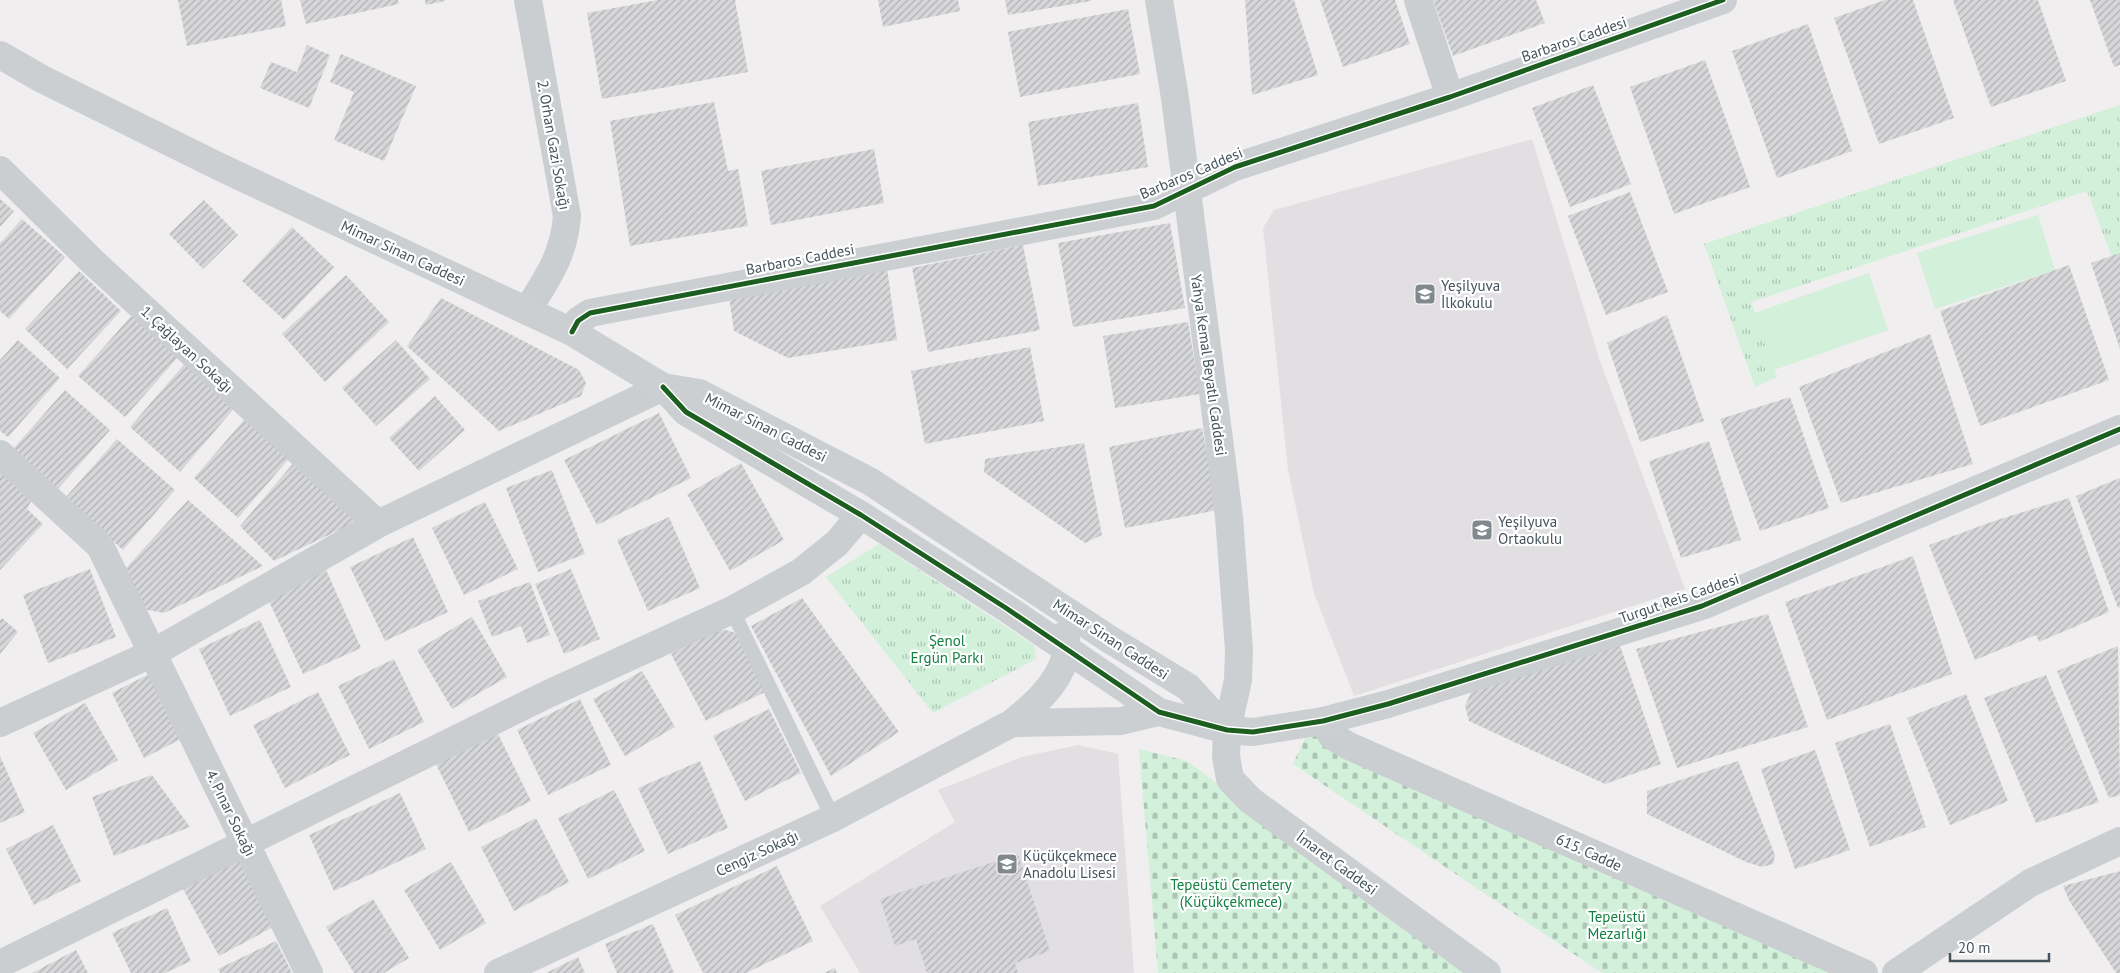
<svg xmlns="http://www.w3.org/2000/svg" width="2120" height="973" viewBox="0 0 2120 973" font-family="'PT Sans',sans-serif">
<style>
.education{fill:#e1dfe1}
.grass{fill:url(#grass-tufts)}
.cemetery{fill:url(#cemetery-stones)}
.pitch{fill:#d2f0da}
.building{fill:url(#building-hatch)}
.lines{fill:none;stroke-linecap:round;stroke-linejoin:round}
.lane{stroke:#caced0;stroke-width:15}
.street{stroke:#caced0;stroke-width:28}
.secondary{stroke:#cbcfd1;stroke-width:28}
.cycleway-casing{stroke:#fff;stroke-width:8}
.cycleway{stroke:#1b5e20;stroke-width:5}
.labels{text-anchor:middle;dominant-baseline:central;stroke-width:4.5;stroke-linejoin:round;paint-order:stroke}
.street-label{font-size:15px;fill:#45535c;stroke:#fff}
.poi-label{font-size:15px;fill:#45535c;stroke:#fff;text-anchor:start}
.park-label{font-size:15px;fill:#12813f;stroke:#fff}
</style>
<defs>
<pattern id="grass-tufts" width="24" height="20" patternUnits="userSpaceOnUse" patternTransform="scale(1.25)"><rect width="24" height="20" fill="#d2f0da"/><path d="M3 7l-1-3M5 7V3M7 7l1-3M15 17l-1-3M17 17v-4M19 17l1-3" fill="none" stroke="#acc5b4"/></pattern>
<pattern id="cemetery-stones" width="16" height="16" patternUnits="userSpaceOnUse" patternTransform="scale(1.25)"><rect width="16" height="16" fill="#d2f0da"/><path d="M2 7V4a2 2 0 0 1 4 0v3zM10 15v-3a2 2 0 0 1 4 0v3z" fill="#acc5b4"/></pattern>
<pattern id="building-hatch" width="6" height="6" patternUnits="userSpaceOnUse" patternTransform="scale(1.25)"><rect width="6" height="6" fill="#d7d7d9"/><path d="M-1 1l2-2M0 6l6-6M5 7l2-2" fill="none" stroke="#b0b1b3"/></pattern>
</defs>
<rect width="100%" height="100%" fill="#f0eeef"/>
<path class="education" d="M1532 139 1600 361 1685 589 1354 696 1314 593 1288 470 1263 228 1274 210Z
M1078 745 1118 754 1134 973H860L820 906 955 822 938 790 1022 757Z"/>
<path class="grass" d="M2120 105V258L2113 260 2087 191 1751 302 1777 377 1755 387 1704 244Z
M879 544 1034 645 1036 659 933 713 826 577Z"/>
<path class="cemetery" d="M1309 730 1838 973H1602L1293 764Z
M1139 749 1187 761 1474 973H1158Z"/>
<path class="pitch" d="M2038 215 2055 270 1935 309 1917 253Z
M1869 273 1888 330 1774 370 1754 313Z"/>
<path class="building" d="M178 0H281L286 26 187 46Z
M300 0H398L399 4 306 24Z
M425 0H445V1L426 5Z
M658 0H735L748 72 602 99 587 13Z
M878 0H958L960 11 883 27Z
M1005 0H1091V1L1008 15Z
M1245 0H1294L1318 75 1252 95Z
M1320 0H1395L1410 44 1343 67Z
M1433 0H1536L1545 23 1453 56Z
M1885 0H1913L1954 118 1879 144 1834 18Z
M1953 0H2038L2066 81 1991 107Z
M2090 0H2120V65L2114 67Z
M1128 9 1140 74 1020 97 1008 32Z
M1808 24 1852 151 1777 178 1732 51Z
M307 45 330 55 309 108 260 88 271 62 297 72Z
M341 54 416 86 384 161 334 140 354 92 330 82Z
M1705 60 1750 187 1674 214 1630 87Z
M1593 85 1631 184 1570 207 1532 108Z
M714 102 728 171 738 169 748 226 630 246 610 121Z
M1138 103 1148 167 1038 186 1028 122Z
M874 149 884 203 771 225 761 171Z
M1630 192 1668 292 1606 315 1568 216Z
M0 199 14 211 0 227Z
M204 200 238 235 203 269 169 234Z
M22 219 65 257 9 319 0 311V243Z
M1170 223 1185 308 1073 327 1058 243Z
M292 227 334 267 284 320 242 281Z
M1023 245 1040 330 928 352 912 268Z
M2120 253V349L2091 263Z
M886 261 897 340 788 358 734 331 728 290Z
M2069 265 2109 380 1980 426 1940 311Z
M79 271 121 311 67 369 25 329Z
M346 275 389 322 325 382 282 334Z
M441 298 579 370 586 383 581 396 499 431 407 346Z
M134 313 180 355 125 417 78 376Z
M1667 315 1704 421 1640 442 1607 343Z
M1188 322 1200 394 1115 408 1103 336Z
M1930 334 1973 464 1841 503 1799 387Z
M18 340 60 378 8 437 0 431V360Z
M396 340 430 379 376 426 342 388Z
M1030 347 1044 421 925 444 911 371Z
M187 361 237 405 180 472 130 427Z
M65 390 110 430 58 489 13 449Z
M435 396 465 430 419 471 389 438Z
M1790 397 1829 508 1760 531 1720 419Z
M250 413 292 455 238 518 194 478Z
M659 413 691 478 597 525 564 460Z
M1202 428 1218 510 1125 528 1109 447Z
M117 439 175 490 123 550 65 498Z
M1709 441 1741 540 1681 558 1649 461Z
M1084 443 1102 535 1085 543 984 472 985 459Z
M296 460 358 521 274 561 240 526Z
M741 463 784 540 730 571 687 494Z
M0 466 33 497 27 509 43 524 0 570Z
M552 470 585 554 538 572 506 488Z
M2120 478V607L2118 608 2076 496Z
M2069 498 2109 612 2039 642 2036 635 1975 660 1929 545 1994 521Z
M188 500 263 566 164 613 143 609 125 569Z
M485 502 518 569 464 595 432 528Z
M669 517 700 588 648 611 617 540Z
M413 537 448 612 385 641 350 567Z
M1913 556 1952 674 1827 720 1785 602Z
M90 569 116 637 48 663 23 595Z
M571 569 600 639 564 654 535 584Z
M326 570 361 648 303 674 267 597Z
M530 582 550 635 527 643 521 626 492 637 478 601Z
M802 598 899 732 831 776 751 626Z
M1768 614 1808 727 1677 768 1636 649Z
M472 617 507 677 452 709 417 650Z
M2 618 18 632 0 654V620Z
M260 620 291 687 230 716 199 649Z
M716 630H726L738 634 765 692 706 721 671 654Z
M1619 643 1661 764 1605 784 1469 721 1465 706 1472 690Z
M2118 646 2120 795 2109 798 2057 671Z
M394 659 424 722 369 749 338 686Z
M642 671 675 727 625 756 593 699Z
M153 672 185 737 144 758 112 693Z
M2046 675 2099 802 2036 823 1984 698Z
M318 692 350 755 285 788 253 725Z
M1966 694 2008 801 1950 825 1907 718Z
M580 699 611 765 548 795 517 730Z
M85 703 118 760 66 790 33 733Z
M769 709 801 773 745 801 713 736Z
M1890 724 1926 827 1870 847 1835 743Z
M498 734 531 801 469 832 436 764Z
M1815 750 1850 850 1795 869 1761 769Z
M0 756 25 812 0 823Z
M700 761 728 828 668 854 638 788Z
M1738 761 1775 855 1773 864 1762 867 1746 862 1647 814V791Z
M152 775 190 827 114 856 92 797Z
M614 790 645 851 588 879 558 818Z
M400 793 426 849 334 891 309 835Z
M536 818 569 882 514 911 481 847Z
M53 825 81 881 34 905 6 849Z
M1018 854 1050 951 1015 963 1018 973H927L916 939 895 946 880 899Z
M237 856 275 926 219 956 182 887Z
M451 862 486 923 440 950 404 890Z
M777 866 813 941 746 973H703L675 915Z
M2120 871V973H2116L2070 902 2063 886Z
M373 899 409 958 384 973H354L326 927Z
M167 908 191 961 165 973H131L112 933Z
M653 924 674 973H617L605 944Z
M276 941 292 973H220L218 969Z
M76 950 88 973H32Z
M578 957 585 973H546Z
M835 968 837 973H824Z"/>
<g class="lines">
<path class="lane" d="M732 610 833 818"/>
<path class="street" d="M1418 0 1450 97
M0 170 94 263 378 524
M527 311C547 278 564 256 567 216L528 0
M0 454 100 546 309 973
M1323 721 1332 736 1349 746 1864 973
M0 723 153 653 378 524 663 387
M0 964 548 694 732 610 801 572 837 543 861 515
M1896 973 2030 883 2120 841"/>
<path class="secondary" d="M1159 0 1175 98 1229 517 1239 650 1238 680 1227 730 1226 756 1230 779 1250 800 1487 973
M0 55 42 79 222 168 572 332 663 387 699 393 871 482 1109 639 1188 687 1227 730
M572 332 578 321 590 313 1154 206 1235 167 1450 97 1723 0
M663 387 686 412 861 515 1006 608 1159 712 1227 730 1253 732 1323 721 1388 704 1702 606 2120 429
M1012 723 1121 721 1159 712
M498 973 833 818 1012 723C1032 707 1056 686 1064 661 1067 653 1066 642 1066 634"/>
<g class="cycleway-casing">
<path id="cycleway" d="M572 332 578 321 590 313 1154 206 1235 167 1450 97 1723 0
M663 387 686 412 861 515 1006 608 1159 712 1227 730 1253 732 1323 721 1388 704 1702 606 2120 429"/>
</g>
<use href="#cycleway" class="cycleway"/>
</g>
<defs>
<g id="school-square" transform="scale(1.125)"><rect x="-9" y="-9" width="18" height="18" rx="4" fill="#81898f" stroke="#fff"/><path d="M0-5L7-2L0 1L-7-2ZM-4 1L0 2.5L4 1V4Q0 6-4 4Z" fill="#fff"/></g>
</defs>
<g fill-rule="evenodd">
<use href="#school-square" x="1425" y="294"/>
<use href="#school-square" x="1482" y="530"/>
<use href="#school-square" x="1007" y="864"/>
</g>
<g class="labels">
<g class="street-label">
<text transform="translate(1574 39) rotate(-19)">Barbaros Caddesi</text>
<text transform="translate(554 145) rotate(80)">2. Orhan Gazi Sokağı</text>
<text transform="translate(1191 173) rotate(-23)">Barbaros Caddesi</text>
<text transform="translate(403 253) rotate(25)">Mimar Sinan Caddesi</text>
<text transform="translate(800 259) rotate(-11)">Barbaros Caddesi</text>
<text transform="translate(187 349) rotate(43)">1. Çağlayan Sokağı</text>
<text transform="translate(1209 365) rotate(82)">Yahya Kemal Beyatlı Caddesi</text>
<text transform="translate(766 427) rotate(27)">Mimar Sinan Caddesi</text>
<text transform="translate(1679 598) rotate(-19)">Turgut Reis Caddesi</text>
<text transform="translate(1111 639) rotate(33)">Mimar Sinan Caddesi</text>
<text transform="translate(231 813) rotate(64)">4. Pınar Sokağı</text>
<text transform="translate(1589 852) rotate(24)">615. Cadde</text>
<text transform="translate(757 853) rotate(-25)">Cengiz Sokağı</text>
<text transform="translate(1337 863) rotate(36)">İmaret Caddesi</text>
</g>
<g class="poi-label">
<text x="1441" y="285">Yeşilyuva<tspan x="1441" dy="17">İlkokulu</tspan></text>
<text x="1498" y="521">Yeşilyuva<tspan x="1498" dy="17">Ortaokulu</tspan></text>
<text x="1023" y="855">Küçükçekmece<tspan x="1023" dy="17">Anadolu Lisesi</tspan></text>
</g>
<g class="park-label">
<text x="947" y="640">Şenol<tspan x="947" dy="17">Ergün Parkı</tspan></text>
<text x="1231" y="884">Tepeüstü Cemetery<tspan x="1231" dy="17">(Küçükçekmece)</tspan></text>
<text x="1617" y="916">Tepeüstü<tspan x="1617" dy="17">Mezarlığı</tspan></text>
</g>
</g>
<path d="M1950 953v8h99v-8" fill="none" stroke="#45535c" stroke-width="2.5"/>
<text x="1958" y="953" font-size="15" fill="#45535c" stroke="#ffffff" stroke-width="4" paint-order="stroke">20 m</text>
</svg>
